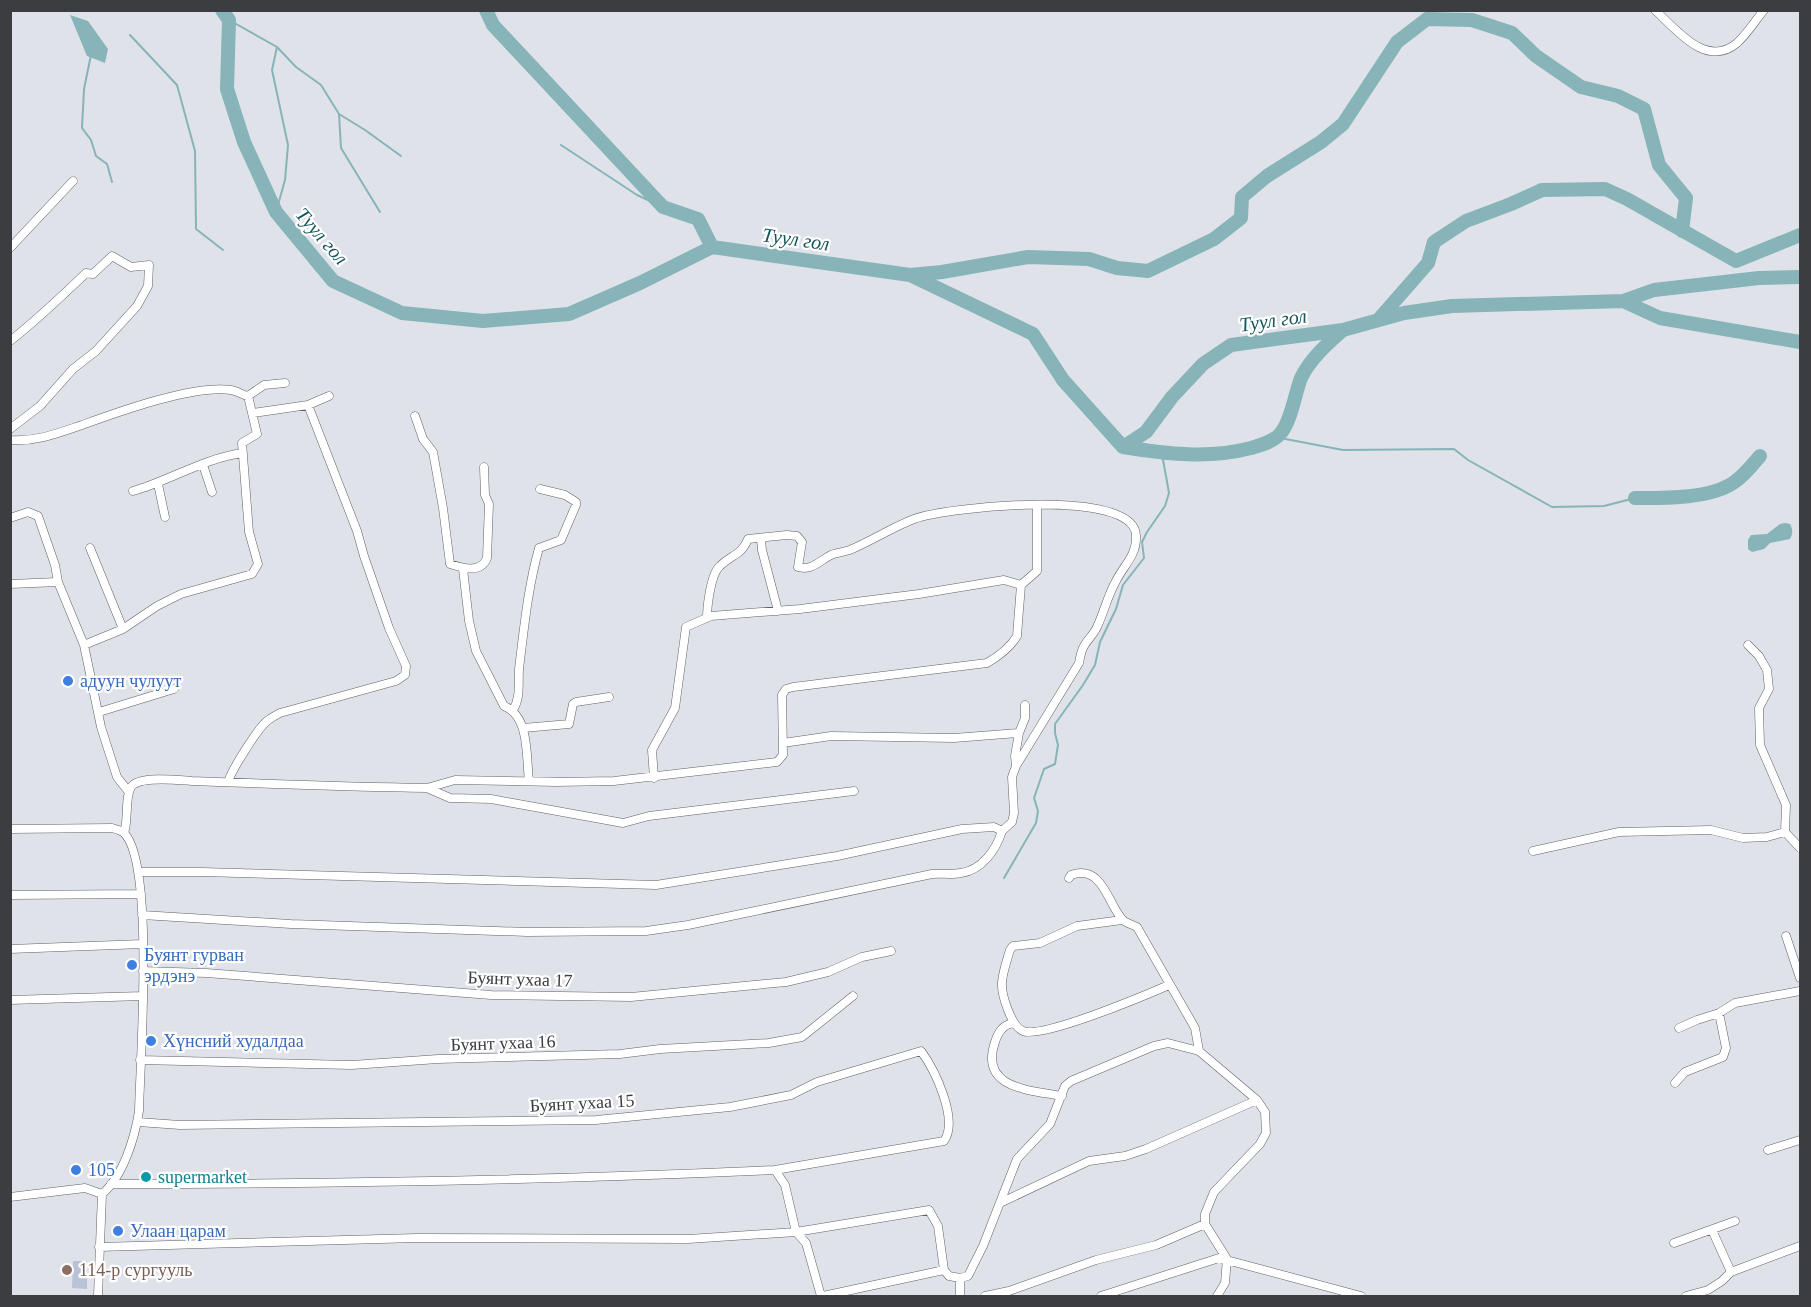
<svg xmlns="http://www.w3.org/2000/svg" width="1811" height="1307" viewBox="0 0 1811 1307" font-family="Georgia,serif">
<style>
.green{fill:#bac2d7}
.water{fill:#86b4b8}
.lines{fill:none;stroke-linecap:round;stroke-linejoin:round}
.stream{stroke:#86b4b8;stroke-width:2}
.river{stroke:#86b4b8;stroke-width:14}
.street-casing{stroke:#5e6167;stroke-width:9}
.street{stroke:#fff;stroke-width:8}
.shop-dot{fill:#3f7fe0;stroke:#fff;stroke-width:2}
.culture-dot{fill:#0f9aa8;stroke:#fff;stroke-width:2}
.education-dot{fill:#8d6e63;stroke:#fff;stroke-width:2}
.labels{text-anchor:middle;dominant-baseline:central;stroke-width:4.5;stroke-linejoin:round;paint-order:stroke}
.shop-label{font-size:18px;fill:#366cbe;stroke:#fff;text-anchor:start}
.street-label{font-size:18px;fill:#3c3d40;stroke:#fff}
.culture-label{font-size:18px;fill:#0d838f;stroke:#fff;text-anchor:start}
.education-label{font-size:18px;fill:#785e54;stroke:#fff;text-anchor:start}
.water-label{font-size:20px;font-style:italic;fill:#14565b;stroke:#fff}
</style>
<rect width="100%" height="100%" fill="#dfe2e9"/>
<path class="green" d="M73 1261H87V1289L72 1288Z"/>
<path class="water" d="M70 15 88 21 108 49 105 63 87 56Z
M1785 523 1790 524C1793 530 1793 533 1790 539L1770 543 1764 549 1752 552 1748 549V540L1751 535 1767 534 1780 524Z"/>
<g class="lines">
<path class="stream" d="M229 20 277 47 272 70 288 145 285 180 276 212
M130 35 177 85 195 151 196 229 223 250
M277 47 296 67 321 85 339 114 365 130 401 156
M91 55 84 89 82 128 91 140 96 156 107 164 112 182
M339 114 341 148 380 212
M561 145 637 195 663 207
M1275 437 1343 450 1454 449 1468 460 1552 507 1604 506 1635 498
M1004 878 1036 823 1038 811 1034 798 1044 769 1055 764 1058 745 1055 733V724L1083 685 1095 665 1100 642 1116 609 1123 585 1144 558 1142 542 1147 532 1165 506 1169 493 1162 454"/>
<path class="river" d="M222 10 229 20 227 89 244 142 276 212 333 281 402 313 483 321 569 314 640 283 712 247 910 275 1033 334 1063 380 1123 447 1146 432 1172 397 1203 364 1231 345 1343 330 1404 313 1452 306 1623 301 1654 290 1759 278 1800 277
M486 10 493 25 663 207 698 219 712 247
M910 275 942 272 1028 257 1089 259 1117 268 1148 271 1214 239 1241 218 1242 197 1267 176 1321 142 1343 124 1397 42 1427 19 1472 20 1512 33 1536 56 1581 87 1618 96 1644 109 1659 165 1686 198 1682 231
M1623 301 1660 318 1800 342
M1379 319 1428 263 1434 242 1466 221 1511 204 1542 190 1605 189 1627 199 1736 261 1800 235
M1123 447C1167 454 1209 459 1251 448 1261 445 1273 442 1280 434 1291 423 1295 393 1301 378 1310 359 1328 343 1343 330
M1635 498C1663 498 1709 499 1733 483 1744 476 1752 465 1760 456"/>
<g class="street-casing">
<path id="street" d="M1655 10C1676 29 1706 69 1737 43 1747 34 1755 21 1764 10
M10 248 73 181
M10 341C37 320 61 297 86 273L93 274 112 256 131 267 149 265 148 286 137 306 96 351 73 369 40 406 10 429
M248 396 264 385 285 383
M253 413 308 405 329 396
M415 416 423 439 433 452 443 508 450 564C462 568 481 574 487 558L489 504 485 495 484 467
M10 440C36 442 58 433 82 425 118 412 195 384 231 390 237 391 243 395 248 396
M203 465 212 492
M158 484 165 517
M133 491C169 481 204 458 243 453
M10 518 28 512 38 516 55 565 58 582 84 645 101 727 117 777 128 791
M761 539 762 550 778 611
M90 548 123 629
M463 569 469 621 476 651 504 706C530 716 526 757 529 781
M10 584 58 582
M707 618C707 606 711 573 720 566 732 554 741 556 748 539L787 535 797 536 802 542 798 567C812 571 819 561 831 555 838 552 846 552 852 549 873 540 893 527 914 519 945 507 1136 487 1136 536 1137 555 1124 565 1116 581 1108 595 1104 612 1097 627 1094 634 1088 639 1084 646 1081 651 1080 657 1079 663L1016 766
M84 645 123 629 157 606 181 594 252 574 258 564 249 532 242 443 257 434 248 396
M1748 645 1759 656 1767 670 1769 689 1759 708 1760 745 1786 805 1785 832 1800 848
M513 710C521 697 518 684 519 669 524 628 528 587 539 548L561 540 576 505V502L565 495 540 489
M99 712 174 689
M523 728 569 724 573 704 576 702 609 697
M783 743 831 736 954 738 1019 733
M654 778 652 750 675 708 686 627 711 616 800 609 919 594 1004 580 1021 585
M228 782C231 771 258 728 267 721 271 718 276 715 280 713L396 681 405 675 406 666 389 628 364 556 357 531 308 405
M427 788 450 798 491 799 623 823 649 816 854 791
M10 829 112 828C116 829 121 830 124 833 155 863 140 1063 139 1111 135 1137 123 1177 102 1194L98 1296
M1002 831 1012 822 1014 813 1012 777 1016 766 1015 756 1019 733 1025 718V705
M124 833C129 820 124 792 133 785 143 776 178 780 192 781 270 784 348 787 427 788L455 780 556 782 614 781 777 762 783 755 782 695 786 689 793 687 987 663C999 656 1010 648 1017 636L1021 585 1037 571V505
M1533 851 1619 832 1711 830 1743 838 1767 837 1785 832
M139 872H202L656 885 837 856 962 829 994 827 1002 831C996 850 982 870 961 873 951 875 941 873 932 874L688 925 646 931 527 932 291 924 142 915
M1069 878 1071 875C1104 863 1109 909 1124 921 1127 923 1133 925 1137 927L1195 1028 1199 1051
M10 895 141 894
M1122 920 1077 926 1040 943 1013 946 1010 950C1007 960 1003 971 1002 982 1001 994 1011 1026 1023 1031 1042 1039 1146 995 1169 985
M1786 936 1800 978
M10 949 143 944
M143 971 206 973 491 995 631 997 786 982 828 972 862 957 891 951
M10 1000 143 996
M1013 1023C1002 1025 998 1033 995 1042 979 1089 1030 1090 1062 1096
M1679 1028 1697 1020 1719 1013
M140 1060 352 1065 438 1059 620 1054 660 1049 769 1043 802 1037 853 996
M1675 1083 1685 1072 1723 1057 1726 1048 1719 1013 1735 1003 1800 991
M138 1122 180 1125 596 1120 730 1107 791 1095 817 1082 921 1051C935 1070 959 1120 944 1141L775 1170
M1768 1150 1800 1140
M111 1184C333 1184 554 1180 775 1170L785 1185 796 1232 806 1243 821 1296
M10 1197 85 1188 102 1194
M1000 1203 1089 1161 1125 1156 1146 1149 1257 1100
M1712 1230 1731 1272
M1674 1243 1735 1221
M99 1247 417 1238 688 1239 796 1232 929 1210 938 1226 944 1270
M823 1296 944 1270 949 1276 960 1278
M960 1296V1278L968 1276 983 1246 1017 1159 1050 1124 1065 1086 1071 1081 1154 1046 1168 1043 1199 1051 1257 1100 1265 1112 1266 1133 1260 1144 1214 1192 1205 1214V1224L1227 1259 1225 1283 1217 1296
M985 1296 1009 1291 1096 1260 1156 1245 1205 1224
M1101 1296 1219 1258 1361 1296
M1686 1296 1708 1290 1722 1281 1731 1272 1800 1246"/>
</g>
<use href="#street" class="street"/>
</g>
<g class="shop-dot">
<circle cx="68" cy="681" r="6"/>
<circle cx="132" cy="965" r="6"/>
<circle cx="151" cy="1041" r="6"/>
<circle cx="76" cy="1170" r="6"/>
<circle cx="118" cy="1231" r="6"/>
</g>
<circle class="culture-dot" cx="146" cy="1177" r="6"/>
<circle class="education-dot" cx="67" cy="1270" r="6"/>
<g class="labels">
<g class="shop-label">
<text x="80" y="681">адуун чулуут</text>
<text x="144" y="955">Буянт гурван<tspan x="144" dy="21">эрдэнэ</tspan></text>
<text x="163" y="1041">Хүнсний худалдаа</text>
<text x="88" y="1170">105</text>
<text x="130" y="1231">Улаан царам</text>
</g>
<g class="street-label">
<text transform="translate(520 979) rotate(2)">Буянт ухаа 17</text>
<text transform="translate(503 1043) rotate(-2)">Буянт ухаа 16</text>
<text transform="translate(582 1103) rotate(-3)">Буянт ухаа 15</text>
</g>
<g class="culture-label">
<text x="158" y="1177">supermarket</text>
</g>
<g class="education-label">
<text x="79" y="1270">114-р сургууль</text>
</g>
<g class="water-label">
<text transform="translate(322 236) rotate(49)">Туул гол</text>
<text transform="translate(796 239) rotate(8)">Туул гол</text>
<text transform="translate(1273 320) rotate(-8)">Туул гол</text>
</g>
</g>
<rect width="1811" height="1307" fill="none" stroke="#3c3d40" stroke-width="24"/>
</svg>
